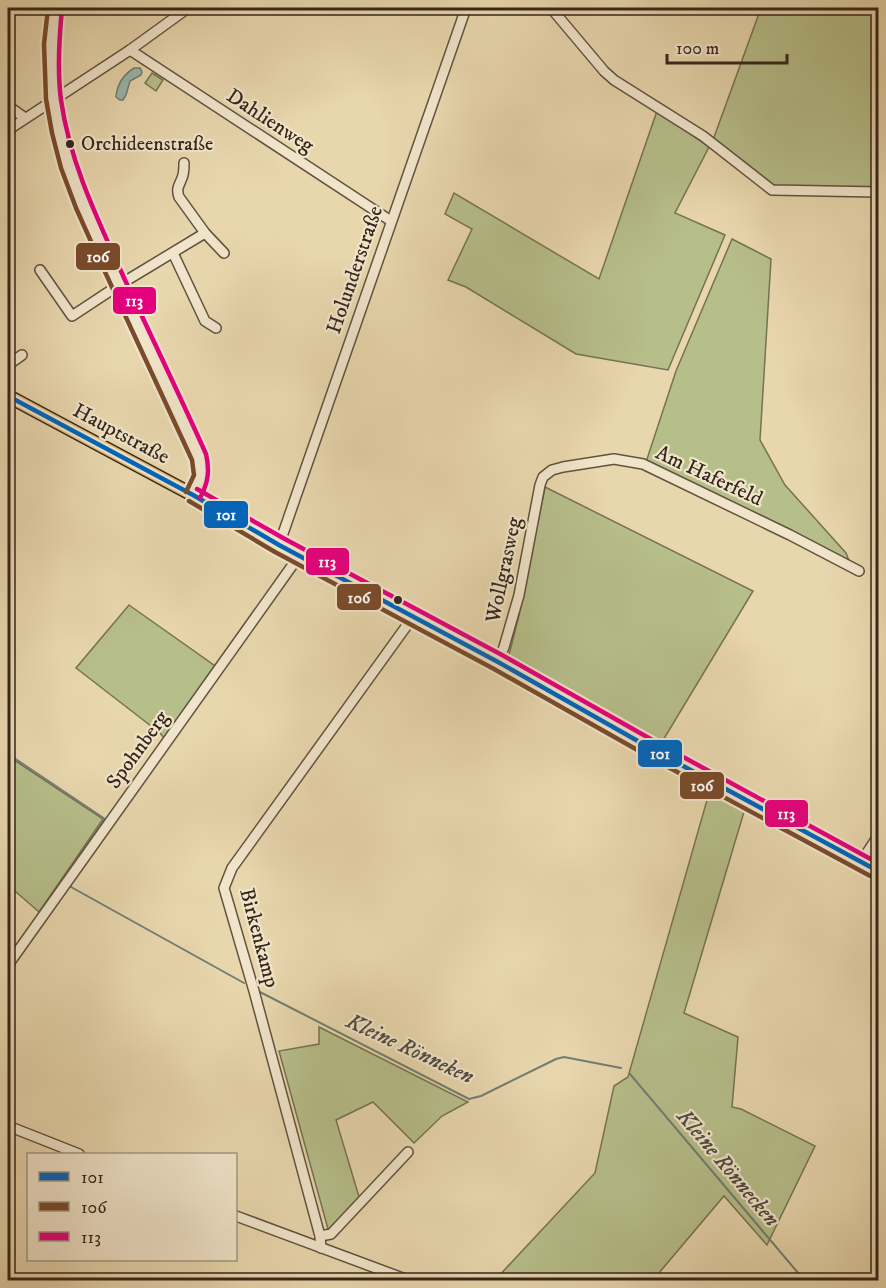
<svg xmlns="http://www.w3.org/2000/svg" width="886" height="1288" font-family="'IM FELL DW Pica',serif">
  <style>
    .green { fill: #b6be8a; stroke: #767252; stroke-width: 1.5 }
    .water { fill: #98b8af; stroke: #707e73; stroke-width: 1.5 }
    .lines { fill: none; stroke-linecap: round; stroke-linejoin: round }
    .stream { stroke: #707e73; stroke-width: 2 }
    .minor-casing { stroke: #62523f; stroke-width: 12 }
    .major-casing { stroke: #35261a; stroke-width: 15 }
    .minor { stroke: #f0e4ca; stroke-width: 9 }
    .major { stroke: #e4bb76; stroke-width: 12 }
    .bus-1-casing { stroke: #f0e4ca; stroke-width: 9 }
    .bus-2-casing { stroke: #f0e4ca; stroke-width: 9 }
    .bus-3-casing { stroke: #f0e4ca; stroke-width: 9 }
    .bus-1 { stroke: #0065bd; stroke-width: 4.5 }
    .bus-2 { stroke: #7a4b2a; stroke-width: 4.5 }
    .bus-3 { stroke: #e5007d; stroke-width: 4.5 }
    .bus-dot { fill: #35261a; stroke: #f0e4ca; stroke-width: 2 }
    .labels { text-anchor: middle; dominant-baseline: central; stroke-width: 4.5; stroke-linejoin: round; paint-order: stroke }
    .bus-label { font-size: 20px; fill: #35261a; stroke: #f0e4ca; text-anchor: start }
    .street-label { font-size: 21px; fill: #35261a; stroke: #f0e4ca }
    .water-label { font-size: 22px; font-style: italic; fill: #4e4a3f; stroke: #f0e4ca }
    .line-badge { stroke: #f0e4ca; stroke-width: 2 }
    .badge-label { font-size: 16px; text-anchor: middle; font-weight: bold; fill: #fff }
  </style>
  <rect width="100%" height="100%" fill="#e8d6ad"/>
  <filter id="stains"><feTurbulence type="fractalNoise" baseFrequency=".00333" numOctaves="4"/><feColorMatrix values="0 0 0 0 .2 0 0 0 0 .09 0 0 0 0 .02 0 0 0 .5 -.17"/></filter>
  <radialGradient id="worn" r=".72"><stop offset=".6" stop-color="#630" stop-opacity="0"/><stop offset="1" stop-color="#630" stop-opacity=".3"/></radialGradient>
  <!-- green -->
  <g class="green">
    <path d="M761,8h117v182l-105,-4 -60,-46z"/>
    <path d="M152,73l11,7 -7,11 -11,-8z"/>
    <path d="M657,111l52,36 -34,66 50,22 -57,135 -92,-16 -110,-67 -18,-7 24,-51 -27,-15 9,-21 145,86z"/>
    <path d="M732,239l39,20 -11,181 25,45 61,68 4,10 -204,-101 30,-91z"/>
    <path d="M545,487l208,104 -91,151 -154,-83 11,-44z"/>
    <path d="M129,605l89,63 -54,70 -4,-5 -84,-65z"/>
    <path d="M8,756l95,63 -64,93 -31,-27z"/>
    <path d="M711,786l35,19 -62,208 54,24 -6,70 9,2 74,37 -48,99 -43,-49 -71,84h-158l100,-107 19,-87 14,-9z"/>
    <path d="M319,1027l149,75 -26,14 -28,27 -41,-41 -37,18 24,80 -26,28 -6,1 -49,-178 40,-7z"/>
  </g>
  <!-- water -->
  <path class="water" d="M134,68h6l2,4 -1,3 -11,6 -4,14 -3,5h-3l-4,-3c1,-13 7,-22 18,-29z"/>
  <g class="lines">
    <!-- stream -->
    <g class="stream">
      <path d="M8,754l97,65 -44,63"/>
      <path d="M71,887l173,96"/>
      <path d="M258,991l211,108 12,-3 75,-37 8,-2 57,11"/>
      <path d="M630,1074l174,206"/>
    </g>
    <!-- minor casing -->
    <g class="minor-casing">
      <g id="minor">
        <path d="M55,8l-4,36 2,55 6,33 9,34 15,39 17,38 99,214c5,17 2,23 -6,38"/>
        <path d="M551,8l53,63 10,9 89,56 69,54 106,2"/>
        <path d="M130,50l261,171"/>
        <path d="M8,106l17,12"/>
        <path d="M8,130l122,-80 58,-42"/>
        <path d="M184,163c0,5 0,11 -2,15 -3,8 -6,10 -3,19l26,36 19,20"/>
        <path d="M173,253l32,68 11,7"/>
        <path d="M40,270l32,46 47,-31 86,-52"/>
        <path d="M8,365l14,-10"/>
        <path d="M279,545l187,-537"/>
        <path d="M498,662l6,-15 15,-52 21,-110 3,-8 9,-7 11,-3 51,-8 29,5 147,71 69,36"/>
        <path d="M861,862l17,-26"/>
        <path d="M8,965l291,-409"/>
        <path d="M8,1126l71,28"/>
        <path d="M236,1216l172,64"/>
        <path d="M320,1236l11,-2 77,-82"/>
        <path d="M321,1248l-1,-12 -66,-245 -30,-103 8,-20 181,-251"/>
      </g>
    </g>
    <!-- major casing -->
    <g class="major-casing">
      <path id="major" d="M8,396l185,99 86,50 219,117 161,91 219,118"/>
    </g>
    <!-- minor -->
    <use href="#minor" class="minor"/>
    <!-- major -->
    <use href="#major" class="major"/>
    <!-- bus-1 casing -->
    <g class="bus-1-casing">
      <path id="bus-1" d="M8,396l185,99 86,50 219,117 161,91 219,118"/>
    </g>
    <!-- bus-2 casing -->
    <g class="bus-2-casing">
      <g id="bus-2">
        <path d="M48,8l-4,36 2,55 6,34 9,35 15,40 17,38 99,214 2,15 -8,17"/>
        <path d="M189,501l86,51 219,117 161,91 219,118"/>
      </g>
    </g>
    <!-- bus-3 casing -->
    <g class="bus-3-casing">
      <g id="bus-3">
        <path d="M62,9c-3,30 -5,61 -1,91 9,64 38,122 64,180 27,58 55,116 81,174 4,17 2,29 -6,44"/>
        <path d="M197,489l86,49 219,117 161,91 215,117"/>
      </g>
    </g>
    <!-- bus-1 -->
    <use href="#bus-1" class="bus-1"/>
    <!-- bus-2 -->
    <use href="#bus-2" class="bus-2"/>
    <!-- bus-3 -->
    <use href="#bus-3" class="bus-3"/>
  </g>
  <!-- markers -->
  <g class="bus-dot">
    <circle cx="70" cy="144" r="5"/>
    <circle cx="398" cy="600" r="5"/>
  </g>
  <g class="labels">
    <!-- bus labels -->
    <g class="bus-label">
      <text x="81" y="144">Orchideenstraße</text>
    </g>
    <!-- street labels -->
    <g class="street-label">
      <text transform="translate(270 121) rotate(33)">Dahlienweg</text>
      <text transform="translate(355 270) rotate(-71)">Holunderstraße</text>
      <text transform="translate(121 434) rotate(28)">Hauptstraße</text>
      <text transform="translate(709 476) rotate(25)">Am Haferfeld</text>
      <text transform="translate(504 570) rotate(-78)">Wollgrasweg</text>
      <text transform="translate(138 750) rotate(-54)">Spohnberg</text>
      <text transform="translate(259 938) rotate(75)">Birkenkamp</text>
    </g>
    <!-- water labels -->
    <g class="water-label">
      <text transform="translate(410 1049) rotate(25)">Kleine Rönneken</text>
      <text transform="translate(728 1168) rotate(50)">Kleine Rönnecken</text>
    </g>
  </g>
  <g class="line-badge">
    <rect x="75" y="242" width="46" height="29" rx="6" fill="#7a4b2a"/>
    <rect x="112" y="286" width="45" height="29" rx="6" fill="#e5007d"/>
    <rect x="203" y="500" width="46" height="29" rx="6" fill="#0065bd"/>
    <rect x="305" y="547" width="45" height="29" rx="6" fill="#e5007d"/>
    <rect x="336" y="583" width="46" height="28" rx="6" fill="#7a4b2a"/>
    <rect x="637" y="739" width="46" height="29" rx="6" fill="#0065bd"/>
    <rect x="679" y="771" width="46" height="29" rx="6" fill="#7a4b2a"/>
    <rect x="764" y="799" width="45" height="29" rx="6" fill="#e5007d"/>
  </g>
  <g class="badge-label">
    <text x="98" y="262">106</text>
    <text x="134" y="306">113</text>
    <text x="226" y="520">101</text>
    <text x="327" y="567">113</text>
    <text x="359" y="603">106</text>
    <text x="660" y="759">101</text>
    <text x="702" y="791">106</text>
    <text x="786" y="819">113</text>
  </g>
  <!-- margin -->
  <rect width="886" height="1288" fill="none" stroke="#e8d6ad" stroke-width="30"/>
  <rect x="9" y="9" width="868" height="1270" fill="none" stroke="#35261a" stroke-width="3"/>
  <rect x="15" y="15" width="856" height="1258" fill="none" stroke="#35261a" stroke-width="1.5"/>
  <!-- legend -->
  <rect x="27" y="1153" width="210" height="108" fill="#f0e4ca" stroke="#a59884" stroke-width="1.5"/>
  <rect x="39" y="1172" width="30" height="9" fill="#0065bd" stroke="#a59884" stroke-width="1.5"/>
  <text x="81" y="1183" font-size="18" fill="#35261a">101</text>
  <rect x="39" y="1202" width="30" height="9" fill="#7a4b2a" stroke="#a59884" stroke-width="1.5"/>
  <text x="81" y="1213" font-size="18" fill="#35261a">106</text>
  <rect x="39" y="1232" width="30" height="9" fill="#e5007d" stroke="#a59884" stroke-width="1.5"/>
  <text x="81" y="1243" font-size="18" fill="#35261a">113</text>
  <!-- scale -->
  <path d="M667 54v9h120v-9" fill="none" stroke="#35261a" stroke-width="3"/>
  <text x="676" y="54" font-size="18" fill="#35261a" stroke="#f0e4ca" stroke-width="4.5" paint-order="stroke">100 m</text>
  <rect width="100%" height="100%" filter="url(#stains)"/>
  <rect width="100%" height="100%" fill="url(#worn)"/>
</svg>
